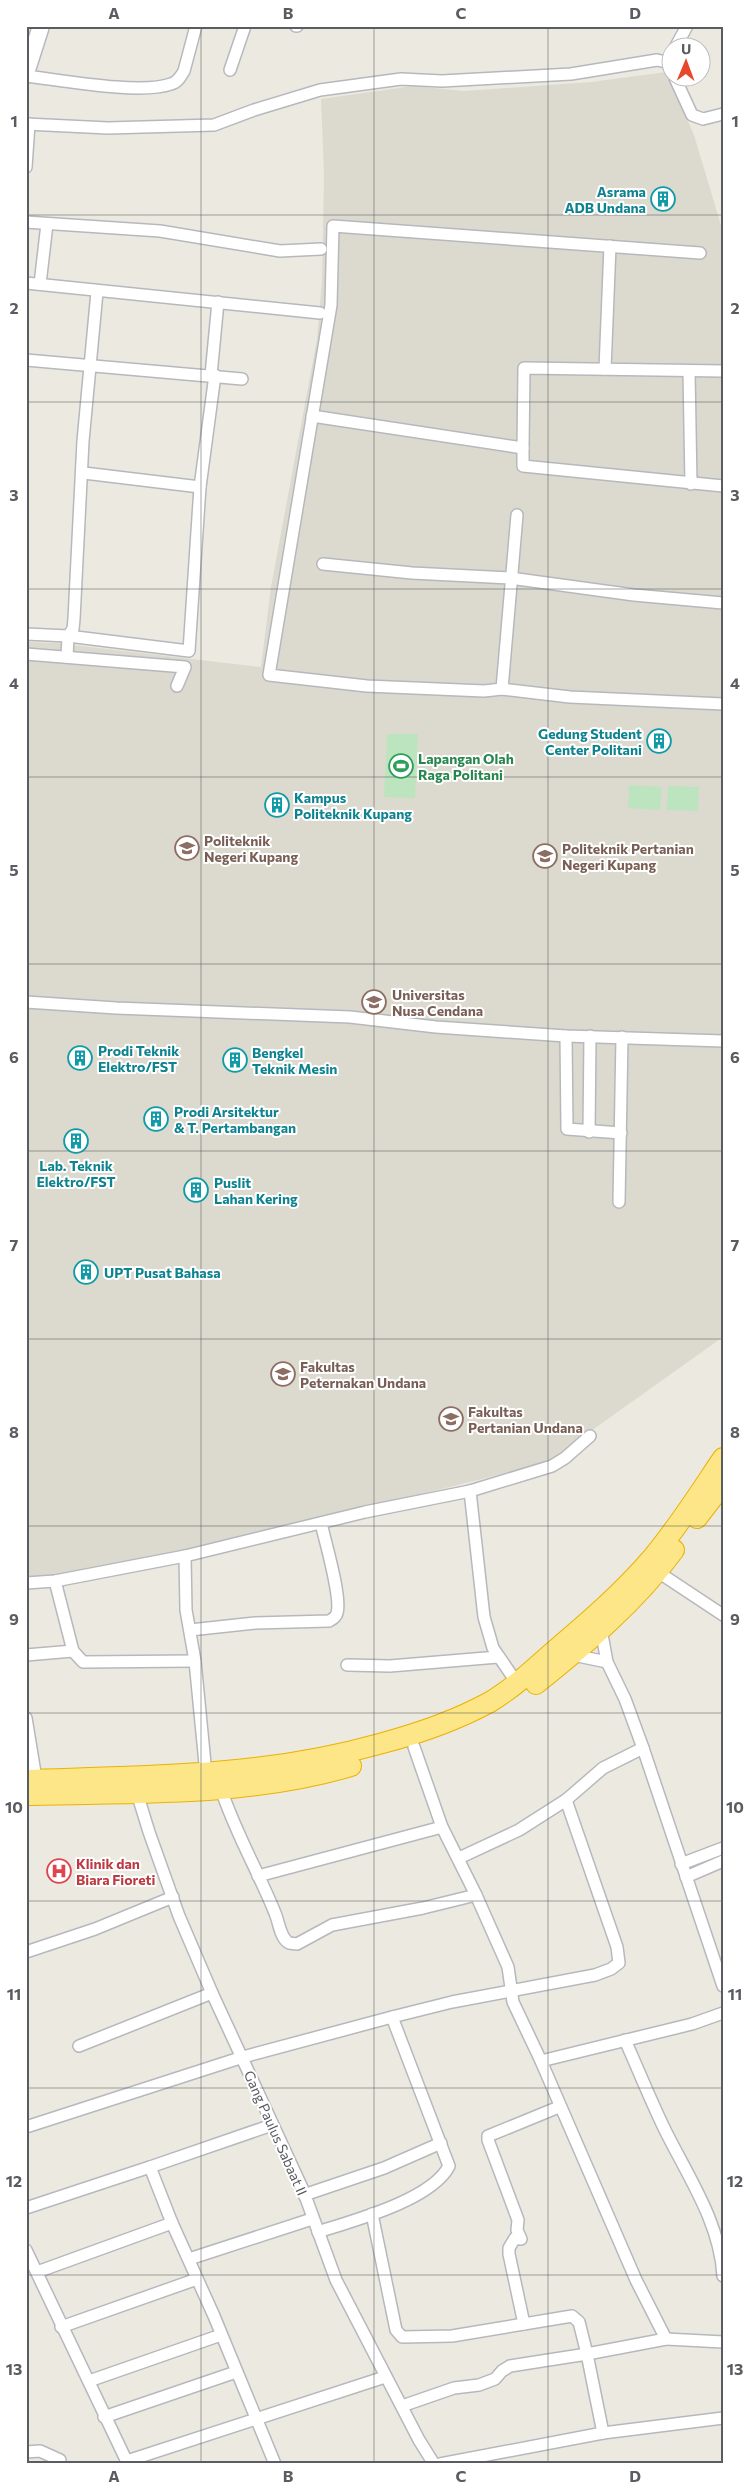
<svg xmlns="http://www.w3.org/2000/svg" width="749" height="2490" font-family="Commissioner,sans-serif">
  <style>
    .education { fill: #dcdace }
    .green { fill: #bce4bf }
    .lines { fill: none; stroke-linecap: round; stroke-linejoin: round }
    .street-casing { stroke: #b6b8bd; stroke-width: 14 }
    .secondary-casing { stroke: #b6b9bf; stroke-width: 19 }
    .highway-casing { stroke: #ebb202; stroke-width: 22 }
    .street { stroke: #fff; stroke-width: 11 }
    .secondary { stroke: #fff; stroke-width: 16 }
    .highway { stroke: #fce688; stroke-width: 20 }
    .grid { fill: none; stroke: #595c61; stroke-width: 1; stroke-opacity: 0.55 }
    .labels { text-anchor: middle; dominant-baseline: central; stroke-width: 4; stroke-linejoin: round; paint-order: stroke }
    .culture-label { font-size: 14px; font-weight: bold; fill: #0d838f; stroke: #fff; text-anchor: start }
    .leisure-label { font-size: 14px; font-weight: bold; fill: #27864d; stroke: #fff; text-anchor: start }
    .education-label { font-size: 14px; font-weight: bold; fill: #785e54; stroke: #fff; text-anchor: start }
    .health-label { font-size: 14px; font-weight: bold; fill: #be3a42; stroke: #fff; text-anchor: start }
    .street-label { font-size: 14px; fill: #595c61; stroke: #fff }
    .neatline { fill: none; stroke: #595c61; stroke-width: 2 }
    .grid-label { font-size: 16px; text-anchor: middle; font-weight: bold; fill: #595c61 }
  </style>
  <rect width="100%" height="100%" fill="#eceae0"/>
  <!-- education -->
  <path class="education" d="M666,72l28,63 29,97v1105l-177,126 -323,80 -128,26 -69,10v-937l30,1 205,24 10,-80 46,-248 5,-58 2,-107 -3,-75 92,-13 51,5 127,-9z"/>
  <!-- green -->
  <g class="green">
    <path d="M387,734h31l-3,64 -31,-1z"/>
    <path d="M629,785l33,2 -2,23 -32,-2z"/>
    <path d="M668,786l31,1 -1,24 -32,-1z"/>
  </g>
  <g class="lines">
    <!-- street casing -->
    <g class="street-casing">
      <g id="street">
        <path d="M296,26h1"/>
        <path d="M675,48l12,-22"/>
        <path d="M230,70l15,-44"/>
        <path d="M26,76c35,4 114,19 145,8 7,-2 10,-8 13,-13l12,-45"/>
        <path d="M675,78l17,37 11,4 20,-5"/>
        <path d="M26,124l82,4 106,-3 40,-15 66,-20 81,-11 41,2 129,-7 86,-14 9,2 6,8"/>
        <path d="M26,167l3,-43"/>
        <path d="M26,222l134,9 120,20 41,-2"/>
        <path d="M700,253l-367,-27 -2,79 -62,370 98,11 117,5 18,-2 68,8 153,7"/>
        <path d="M26,283l294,30"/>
        <path d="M40,284l7,-60"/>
        <path d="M26,360l216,19"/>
        <path d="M605,369l5,-123"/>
        <path d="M689,371l2,113"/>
        <path d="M211,375l7,-73"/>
        <path d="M312,416l211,32 1,-80 199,3"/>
        <path d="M523,448v18l200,20"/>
        <path d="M84,473l116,14"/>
        <path d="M323,564l89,9 98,5 124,17 89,8"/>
        <path d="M26,634l42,2 121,15 11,-164 15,-112"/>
        <path d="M26,654l159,13 -8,19"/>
        <path d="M67,657l1,-21 5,-7 1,-10 9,-178 14,-149"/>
        <path d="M502,689l15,-174"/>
        <path d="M26,1002l90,6 234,9 86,10 130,9 157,5"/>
        <path d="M566,1036l1,93 54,4"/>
        <path d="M589,1132l1,-96"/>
        <path d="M619,1202l3,-165"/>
        <path d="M470,1491l14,126 9,31 24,35"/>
        <path d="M185,1556l1,54 9,51 11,113"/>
        <path d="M658,1572l65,43"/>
        <path d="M55,1581l18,70 10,11 112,-1"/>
        <path d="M26,1583l29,-2 130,-25 180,-44 105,-21 82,-25 13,-8 25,-22"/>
        <path d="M601,1629l6,33 18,37 18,49 80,238"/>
        <path d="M190,1630l65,-7 74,-2c4,-2 7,-4 8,-8 5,-15 -12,-72 -16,-90"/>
        <path d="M26,1655l47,-4"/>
        <path d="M573,1655l34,7"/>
        <path d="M347,1665l43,1 108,-9"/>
        <path d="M26,1718l10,61"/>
        <path d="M221,1789c14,43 37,82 54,124 4,9 5,25 14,30l8,1 35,-19 91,-17 53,-13 -34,-68 -28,-80"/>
        <path d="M137,1793l12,39 30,84 33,77 91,197 33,90 83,160 15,24"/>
        <path d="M459,1858l60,-28 47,-30 37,-32 40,-20"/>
        <path d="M681,1864l42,-16"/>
        <path d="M258,1876l184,-49"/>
        <path d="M686,1877l37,-16"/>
        <path d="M476,1895l32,72 5,35 28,59"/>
        <path d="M26,1952l69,-23 78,-32"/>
        <path d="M392,2017l60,-15 143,-27 16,-6 8,-6 -2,-16 -51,-147"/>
        <path d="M625,2040c13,29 25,59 39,88 23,47 56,94 59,148"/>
        <path d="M79,2046l133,-53"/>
        <path d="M272,2125l-122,42 22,56 42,93 61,148"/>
        <path d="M26,2127l217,-70 149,-40 57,149c-17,34 -97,55 -131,66"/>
        <path d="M304,2195l80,-27 57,-25"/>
        <path d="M26,2208l124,-41"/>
        <path d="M372,2214l24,116 6,7 50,-1 120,-20 7,6 8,32 79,-15 -30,-59 -95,-219 151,-37 31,-11"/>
        <path d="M26,2250l102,214"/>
        <path d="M189,2259l123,-40"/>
        <path d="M37,2272l135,-49"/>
        <path d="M524,2324l-15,-70v-6l6,-10 6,1 -4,-9 1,-10 -30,-80v-4l71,-29"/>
        <path d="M61,2327l136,-48"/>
        <path d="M666,2339l57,3"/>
        <path d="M89,2381l132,-46"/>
        <path d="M402,2406l52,-18 25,-3 16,-6 7,-8 8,-5 77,-12 16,79"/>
        <path d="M104,2417l132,-45"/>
        <path d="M26,2452l14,-1 20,9"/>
        <path d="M127,2461l258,-84"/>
        <path d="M440,2464l163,-31 120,-15"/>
      </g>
    </g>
    <!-- secondary casing -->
    <g class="secondary-casing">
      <path id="secondary" d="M26,73l15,-47"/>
    </g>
    <!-- highway casing -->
    <g class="highway-casing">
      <g id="highway">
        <path d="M697,1518l26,-34"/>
        <path d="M536,1684c50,-40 100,-82 138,-134"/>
        <path d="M26,1780c121,-4 236,-3 353,-36 38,-10 76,-23 111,-42 23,-14 44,-33 64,-51 34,-29 69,-59 98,-93 26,-31 48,-66 71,-100"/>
        <path d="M26,1795c108,-3 221,2 325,-29"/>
      </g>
    </g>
    <!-- street -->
    <use href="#street" class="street"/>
    <!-- secondary -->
    <use href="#secondary" class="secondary"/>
    <!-- highway -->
    <use href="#highway" class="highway"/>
  </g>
  <!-- grid -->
  <path class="grid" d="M201,26v2438M374,26v2438M548,26v2438M26,215h697M26,402h697M26,589h697M26,777h697M26,964h697M26,1151h697M26,1339h697M26,1526h697M26,1713h697M26,1901h697M26,2088h697M26,2275h697"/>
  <!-- icons -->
  <defs>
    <g id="building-ring" transform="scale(1.25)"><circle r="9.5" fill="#fff" stroke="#0f9aa8" stroke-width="1.5"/><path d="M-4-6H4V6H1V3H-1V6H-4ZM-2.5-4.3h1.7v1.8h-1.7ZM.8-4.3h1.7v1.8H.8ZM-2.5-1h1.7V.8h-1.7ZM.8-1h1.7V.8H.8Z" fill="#0f9aa8"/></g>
    <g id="stadium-ring" transform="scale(1.25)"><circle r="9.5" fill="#fff" stroke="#2e9e5b" stroke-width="1.5"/><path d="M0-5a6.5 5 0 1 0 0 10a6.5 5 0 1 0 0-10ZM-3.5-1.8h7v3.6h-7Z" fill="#2e9e5b"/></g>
    <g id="university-ring" transform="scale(1.25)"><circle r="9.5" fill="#fff" stroke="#8d6e63" stroke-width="1.5"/><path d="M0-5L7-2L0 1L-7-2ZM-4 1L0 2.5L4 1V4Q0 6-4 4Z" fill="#8d6e63"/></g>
    <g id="hospital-ring" transform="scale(1.25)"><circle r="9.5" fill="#fff" stroke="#e0444e" stroke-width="1.5"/><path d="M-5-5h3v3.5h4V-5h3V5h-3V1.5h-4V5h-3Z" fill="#e0444e"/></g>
  </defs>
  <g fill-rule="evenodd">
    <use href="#building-ring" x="663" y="199"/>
    <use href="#building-ring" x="659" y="741"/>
    <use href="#stadium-ring" x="401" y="766"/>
    <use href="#building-ring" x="277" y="805"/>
    <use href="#university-ring" x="187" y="848"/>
    <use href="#university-ring" x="545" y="856"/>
    <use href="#university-ring" x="374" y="1002"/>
    <use href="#building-ring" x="80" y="1058"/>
    <use href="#building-ring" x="235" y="1060"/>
    <use href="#building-ring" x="156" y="1119"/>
    <use href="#building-ring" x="76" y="1141"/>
    <use href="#building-ring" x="196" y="1190"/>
    <use href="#building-ring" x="86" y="1272"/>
    <use href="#university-ring" x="283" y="1374"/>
    <use href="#university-ring" x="451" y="1419"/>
    <use href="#hospital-ring" x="59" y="1871"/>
  </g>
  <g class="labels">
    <!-- culture labels -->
    <g class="culture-label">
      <text x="646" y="191" text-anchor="end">Asrama<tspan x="646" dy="16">ADB Undana</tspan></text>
      <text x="642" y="733" text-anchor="end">Gedung Student<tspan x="642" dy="16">Center Politani</tspan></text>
      <text x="294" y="797">Kampus<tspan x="294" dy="16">Politeknik Kupang</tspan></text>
      <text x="98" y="1050">Prodi Teknik<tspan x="98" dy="16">Elektro/FST</tspan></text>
      <text x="252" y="1052">Bengkel<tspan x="252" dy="16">Teknik Mesin</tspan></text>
      <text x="174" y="1111">Prodi Arsitektur<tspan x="174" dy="16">&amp; T. Pertambangan</tspan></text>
      <text x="76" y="1165" text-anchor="middle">Lab. Teknik<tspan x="76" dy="16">Elektro/FST</tspan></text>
      <text x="214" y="1182">Puslit<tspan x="214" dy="16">Lahan Kering</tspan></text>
      <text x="104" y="1272">UPT Pusat Bahasa</text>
    </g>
    <!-- leisure labels -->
    <g class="leisure-label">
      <text x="418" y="758">Lapangan Olah<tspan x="418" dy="16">Raga Politani</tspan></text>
    </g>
    <!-- education labels -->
    <g class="education-label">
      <text x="204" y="840">Politeknik<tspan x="204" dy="16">Negeri Kupang</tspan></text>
      <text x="562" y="848">Politeknik Pertanian<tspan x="562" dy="16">Negeri Kupang</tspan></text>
      <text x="392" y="994">Universitas<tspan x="392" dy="16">Nusa Cendana</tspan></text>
      <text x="300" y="1366">Fakultas<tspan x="300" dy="16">Peternakan Undana</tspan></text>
      <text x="468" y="1411">Fakultas<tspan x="468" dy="16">Pertanian Undana</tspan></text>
    </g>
    <!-- health labels -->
    <g class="health-label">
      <text x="76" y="1863">Klinik dan<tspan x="76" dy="16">Biara Fioreti</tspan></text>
    </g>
    <!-- street labels -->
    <g class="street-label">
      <text transform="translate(276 2133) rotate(66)">Gang Paulus Sabaat II</text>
    </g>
  </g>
  <!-- border -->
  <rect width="749" height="2490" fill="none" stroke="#ffffff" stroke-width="55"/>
  <!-- north arrow -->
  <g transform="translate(686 62) rotate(1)"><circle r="24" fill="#ffffff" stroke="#bdbec0"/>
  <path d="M0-4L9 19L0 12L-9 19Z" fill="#e7472b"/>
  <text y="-8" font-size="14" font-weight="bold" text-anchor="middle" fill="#595c61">U</text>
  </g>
  <rect x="28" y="28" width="694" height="2434" class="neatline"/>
  <g class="grid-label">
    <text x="114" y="19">A</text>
    <text x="288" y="19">B</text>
    <text x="461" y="19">C</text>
    <text x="635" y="19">D</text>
    <text x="14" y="127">1</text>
    <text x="735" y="127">1</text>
    <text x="14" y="314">2</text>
    <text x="735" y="314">2</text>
    <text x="14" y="501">3</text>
    <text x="735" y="501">3</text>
    <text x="14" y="689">4</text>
    <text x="735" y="689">4</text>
    <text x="14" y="876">5</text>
    <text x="735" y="876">5</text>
    <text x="14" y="1063">6</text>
    <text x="735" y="1063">6</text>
    <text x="14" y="1251">7</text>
    <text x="735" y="1251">7</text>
    <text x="14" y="1438">8</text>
    <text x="735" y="1438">8</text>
    <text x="14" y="1625">9</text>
    <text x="735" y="1625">9</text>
    <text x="14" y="1813">10</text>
    <text x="735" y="1813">10</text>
    <text x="14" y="2000">11</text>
    <text x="735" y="2000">11</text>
    <text x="14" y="2187">12</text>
    <text x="735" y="2187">12</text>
    <text x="14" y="2375">13</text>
    <text x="735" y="2375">13</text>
    <text x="114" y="2482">A</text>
    <text x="288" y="2482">B</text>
    <text x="461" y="2482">C</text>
    <text x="635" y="2482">D</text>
  </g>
</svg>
